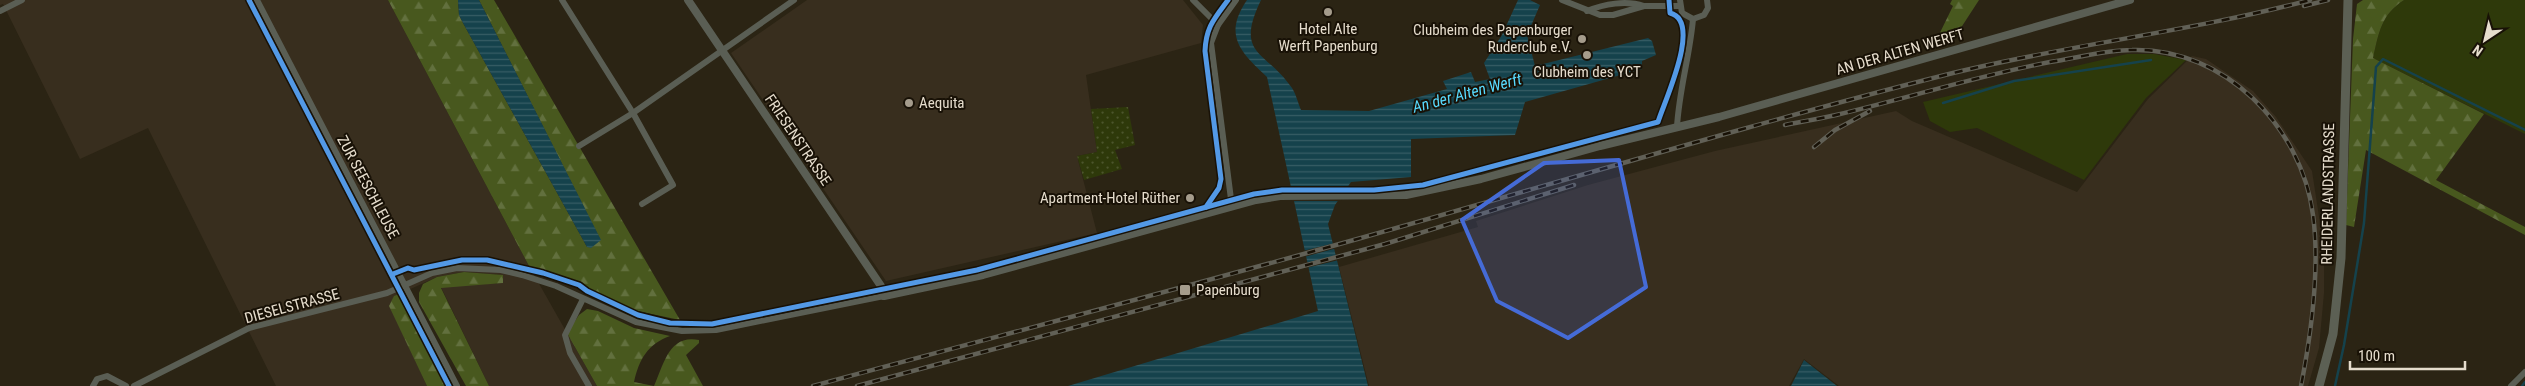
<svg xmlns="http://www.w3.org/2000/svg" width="2525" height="386" font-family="'Roboto Condensed',sans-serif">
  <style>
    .industrial { fill: #382e1e }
    .grass { fill: #2e390a }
    .forest { fill: url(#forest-firs) }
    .garden { fill: url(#garden-dots) }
    .water { fill: url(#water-rules) }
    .pier { fill: #2b2414 }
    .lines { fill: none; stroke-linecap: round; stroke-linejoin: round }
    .stream { stroke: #15424c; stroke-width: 2.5 }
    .minor { stroke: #5a5e54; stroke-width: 6 }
    .tertiary { stroke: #5a5e54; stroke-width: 8 }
    .secondary { stroke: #5c6054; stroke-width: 9 }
    .rail-casing { stroke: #616056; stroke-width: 4.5 }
    .rail { stroke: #181106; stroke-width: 2.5; stroke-dasharray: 8; stroke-linecap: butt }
    .cycleway-casing { stroke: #181106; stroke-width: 8 }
    .cycleway { stroke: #5399e6; stroke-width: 5 }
    .marked { fill: #456bd6; fill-opacity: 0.2; stroke: #456bd6; stroke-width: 4; stroke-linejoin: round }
    .poi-dot { fill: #a59c8c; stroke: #181106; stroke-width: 2 }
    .labels { text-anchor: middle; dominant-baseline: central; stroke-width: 4; stroke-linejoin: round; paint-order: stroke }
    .poi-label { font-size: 15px; fill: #e6ddcd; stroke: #181106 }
    .street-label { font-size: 15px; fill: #e6ddcd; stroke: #181106 }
    .water-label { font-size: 16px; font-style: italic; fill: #58dbff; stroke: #181106 }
  </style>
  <defs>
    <pattern id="forest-firs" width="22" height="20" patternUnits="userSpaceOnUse" patternTransform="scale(1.25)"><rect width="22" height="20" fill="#48581e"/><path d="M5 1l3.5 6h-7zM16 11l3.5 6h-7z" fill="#62703e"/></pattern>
    <pattern id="garden-dots" width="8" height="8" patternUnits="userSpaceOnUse" patternTransform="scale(1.25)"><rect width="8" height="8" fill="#2e390a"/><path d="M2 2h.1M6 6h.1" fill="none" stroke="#4c552c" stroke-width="1.8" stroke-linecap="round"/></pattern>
    <pattern id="water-rules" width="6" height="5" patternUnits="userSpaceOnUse" patternTransform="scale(1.25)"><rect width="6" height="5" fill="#15424c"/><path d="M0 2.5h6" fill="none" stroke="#375d65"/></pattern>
  </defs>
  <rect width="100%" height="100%" fill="#2b2414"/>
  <!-- industrial -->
  <g class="industrial">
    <path d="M0,0h388l141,266 68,120h-108l-48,-99 61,-4 1,-8 -39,-3 -27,5 -42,19 -5,10 37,80h-151l-128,-258 -68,31 -77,-155 -3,1z"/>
    <path d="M807,0h376l20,25 -2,18 -115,32 11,77 -20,4 20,77 -211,48 -155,-228z"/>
    <path d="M2192,56l14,3 47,32 23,26 36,54 12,78v44l-5,55 -11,38h-469l-35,-27 -15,27h-420l-30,-119 139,-40 -2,-6 112,-36 127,-34 181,-40 16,10 165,71 71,-93z"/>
  </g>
  <!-- grass -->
  <g class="grass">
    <path d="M2404,0h121v134l-152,-76c6,-26 8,-43 31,-58z"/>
    <path d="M2127,54h27l32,6 -40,38 -62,82 -107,-52 -27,4 -20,-11 -7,-19z"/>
  </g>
  <!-- forest -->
  <g class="forest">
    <path d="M388,0h70l1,15 4,8 124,224 13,-8 -121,-239h15l186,320 -57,-12 -34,-18 -7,-8 -29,-7 -24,-9z"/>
    <path d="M1952,0h27l-26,40 -20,7 20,-41 -3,-2z"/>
    <path d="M2363,0h41c-23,15 -25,32 -31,58l111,56 -48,66 89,47v8l-159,-85 -12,77 -8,-2 7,-186 4,-35z"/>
    <path d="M464,272l39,3v8l-62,5 48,98h-23l-47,-84v-9l4,-9 14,-7z"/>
    <path d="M399,294l48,92h-20l-38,-80 5,-10z"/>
    <path d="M587,309l11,2 36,17 36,8c-22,8 -31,23 -36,46l20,4c10,-22 15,-52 45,-46v3l-13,12 17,31h-106l-30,-53 12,-18z"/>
  </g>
  <!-- garden -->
  <path class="garden" d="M1128,107l7,38 -20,5 7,19 -38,11 -7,-24 20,-4 -6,-43z"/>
  <!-- water -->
  <g class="water">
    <path d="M458,0h21l122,240 -10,8 -4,-1 -124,-224 -4,-8z"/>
    <path d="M1247,0h14c-27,56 5,50 31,88 4,6 6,15 9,22l68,1 78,-22 -4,-8 28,-9 4,10 15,-3 -6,-16 18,-28 16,-35h12l10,5 -13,30 8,31 113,-28 4,3 4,14 -14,6v8l-117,33 -10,33 -104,4v38l-60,5 -16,23 -7,19 40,162h-300l250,-75 -51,-234c-27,-25 -44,-42 -20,-77z"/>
    <path d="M1804,360l33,26h-46z"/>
  </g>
  <!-- pier -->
  <g class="pier">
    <path d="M1289,188h61l-9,13h-49z"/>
    <path d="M1335,243l2,5 -33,9 -1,-6z"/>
    <path d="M1338,255l1,5 -33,8 -1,-5z"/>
  </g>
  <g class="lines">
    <!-- stream -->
    <g class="stream">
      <path d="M1943,103l71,-22 137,-21"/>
      <path d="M2335,386l9,-41 20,-122 12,-156 7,-8 142,71"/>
      <path d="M2522,386l3,-4"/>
    </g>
    <!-- minor -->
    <g class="minor">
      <path d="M257,0l200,386"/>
      <path d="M562,0l71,113 40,72 -31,19"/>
      <path d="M1193,0l25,25"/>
      <path d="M1562,0l38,15h13l31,-9h35"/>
      <path d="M1680,0l2,13 11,6 11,-4 4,-7 -1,-8"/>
      <path d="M0,11l22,-11"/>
      <path d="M1587,11c17,-7 39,-11 57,-5"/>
      <path d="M1677,127c2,-37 13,-72 16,-108"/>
      <path d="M579,146l54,-33 161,-113"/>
      <path d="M1232,207l-21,-164 7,-18 18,-25"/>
      <path d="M583,299l-18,36 5,18 19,33"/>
      <path d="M93,386l4,-7 10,-3 19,10"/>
      <path d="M134,386l115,-58 138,-35 45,-20 25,-5 44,2 21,5 34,11 80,36 46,9 34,-1 168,-34"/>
      <path d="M2511,386l14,-14"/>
    </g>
    <!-- tertiary -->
    <path class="tertiary" d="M688,0l193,286 3,10 99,-21 273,-75 24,-4 126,-1 75,-16 119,-33 119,-29 411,-117"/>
    <!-- secondary -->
    <path class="secondary" d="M2319,386l14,-52 8,-76 7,-258"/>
    <!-- rail casing -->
    <g class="rail-casing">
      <g id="rail">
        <path d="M2304,6l24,-6"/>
        <path d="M1785,125c17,-4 35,-6 51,-10 72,-17 141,-39 214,-53 27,-4 55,-12 82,-12 92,-3 170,77 181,165 7,52 -2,120 -12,171"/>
        <path d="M1814,147l21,-17 35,-19"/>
        <path d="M813,386c185,-50 371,-98 555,-150 192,-54 383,-112 577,-161 120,-30 244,-43 365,-75"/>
        <path d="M857,386l528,-142 189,-59"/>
      </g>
    </g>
    <!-- rail -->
    <use href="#rail" class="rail"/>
    <!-- cycleway casing -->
    <g class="cycleway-casing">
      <g id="cycleway">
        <path d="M249,0l200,386"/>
        <path d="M1206,207l13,-19 2,-9 -16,-128c1,-24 9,-32 23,-51"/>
        <path d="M393,274l15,-6 6,2 48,-10h25l56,13 36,12 8,6 51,24 32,8 42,1 265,-54 277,-76 28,-4h92l49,-5 235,-63c6,-20 45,-101 12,-109l-1,-13"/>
      </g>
    </g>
    <!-- cycleway -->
    <use href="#cycleway" class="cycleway"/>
  </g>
  <!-- marked area -->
  <path class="marked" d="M1619,160l27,127 -78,51 -71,-37 -35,-81 82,-57z"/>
  <!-- markers -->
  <g class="poi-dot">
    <circle cx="1328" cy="12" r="5"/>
    <circle cx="1582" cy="39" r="5"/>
    <circle cx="1587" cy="55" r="5"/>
    <circle cx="909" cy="103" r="5"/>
    <circle cx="1190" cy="198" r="5"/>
    <rect x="1179" y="284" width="12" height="12" rx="2.5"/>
  </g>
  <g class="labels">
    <!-- poi labels -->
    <g class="poi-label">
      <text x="1328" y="29">Hotel Alte<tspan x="1328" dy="17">Werft Papenburg</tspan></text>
      <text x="1572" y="30" text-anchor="end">Clubheim des Papenburger<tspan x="1572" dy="17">Ruderclub e.V.</tspan></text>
      <text x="1587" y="72">Clubheim des YCT</text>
      <text x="919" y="103" text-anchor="start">Aequita</text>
      <text x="1180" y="198" text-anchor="end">Apartment-Hotel Rüther</text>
      <text x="1196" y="290" text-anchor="start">Papenburg</text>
    </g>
    <!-- street labels -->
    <g class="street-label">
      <text transform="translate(1900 52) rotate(-16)">AN DER ALTEN WERFT</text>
      <text transform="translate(798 140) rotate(56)">FRIESENSTRASSE</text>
      <text transform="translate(368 187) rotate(62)">ZUR SEESCHLEUSE</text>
      <text transform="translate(2328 194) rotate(-89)">RHEIDERLANDSTRASSE</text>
      <text transform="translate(292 306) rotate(-15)">DIESELSTRASSE</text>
    </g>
    <!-- water labels -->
    <g class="water-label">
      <text transform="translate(1467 93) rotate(-15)">An der Alten Werft</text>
    </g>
  </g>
  <!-- north arrow -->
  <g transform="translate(2485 40) rotate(215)" stroke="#181106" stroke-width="4" paint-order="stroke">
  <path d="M0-4L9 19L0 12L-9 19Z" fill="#e6ddcd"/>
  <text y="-8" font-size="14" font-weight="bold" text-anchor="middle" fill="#e6ddcd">N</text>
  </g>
  <!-- scale -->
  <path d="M2350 361v8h115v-8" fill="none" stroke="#e6ddcd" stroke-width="2.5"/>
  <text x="2358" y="361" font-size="15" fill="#e6ddcd" stroke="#181106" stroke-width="4" paint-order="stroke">100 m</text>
</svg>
